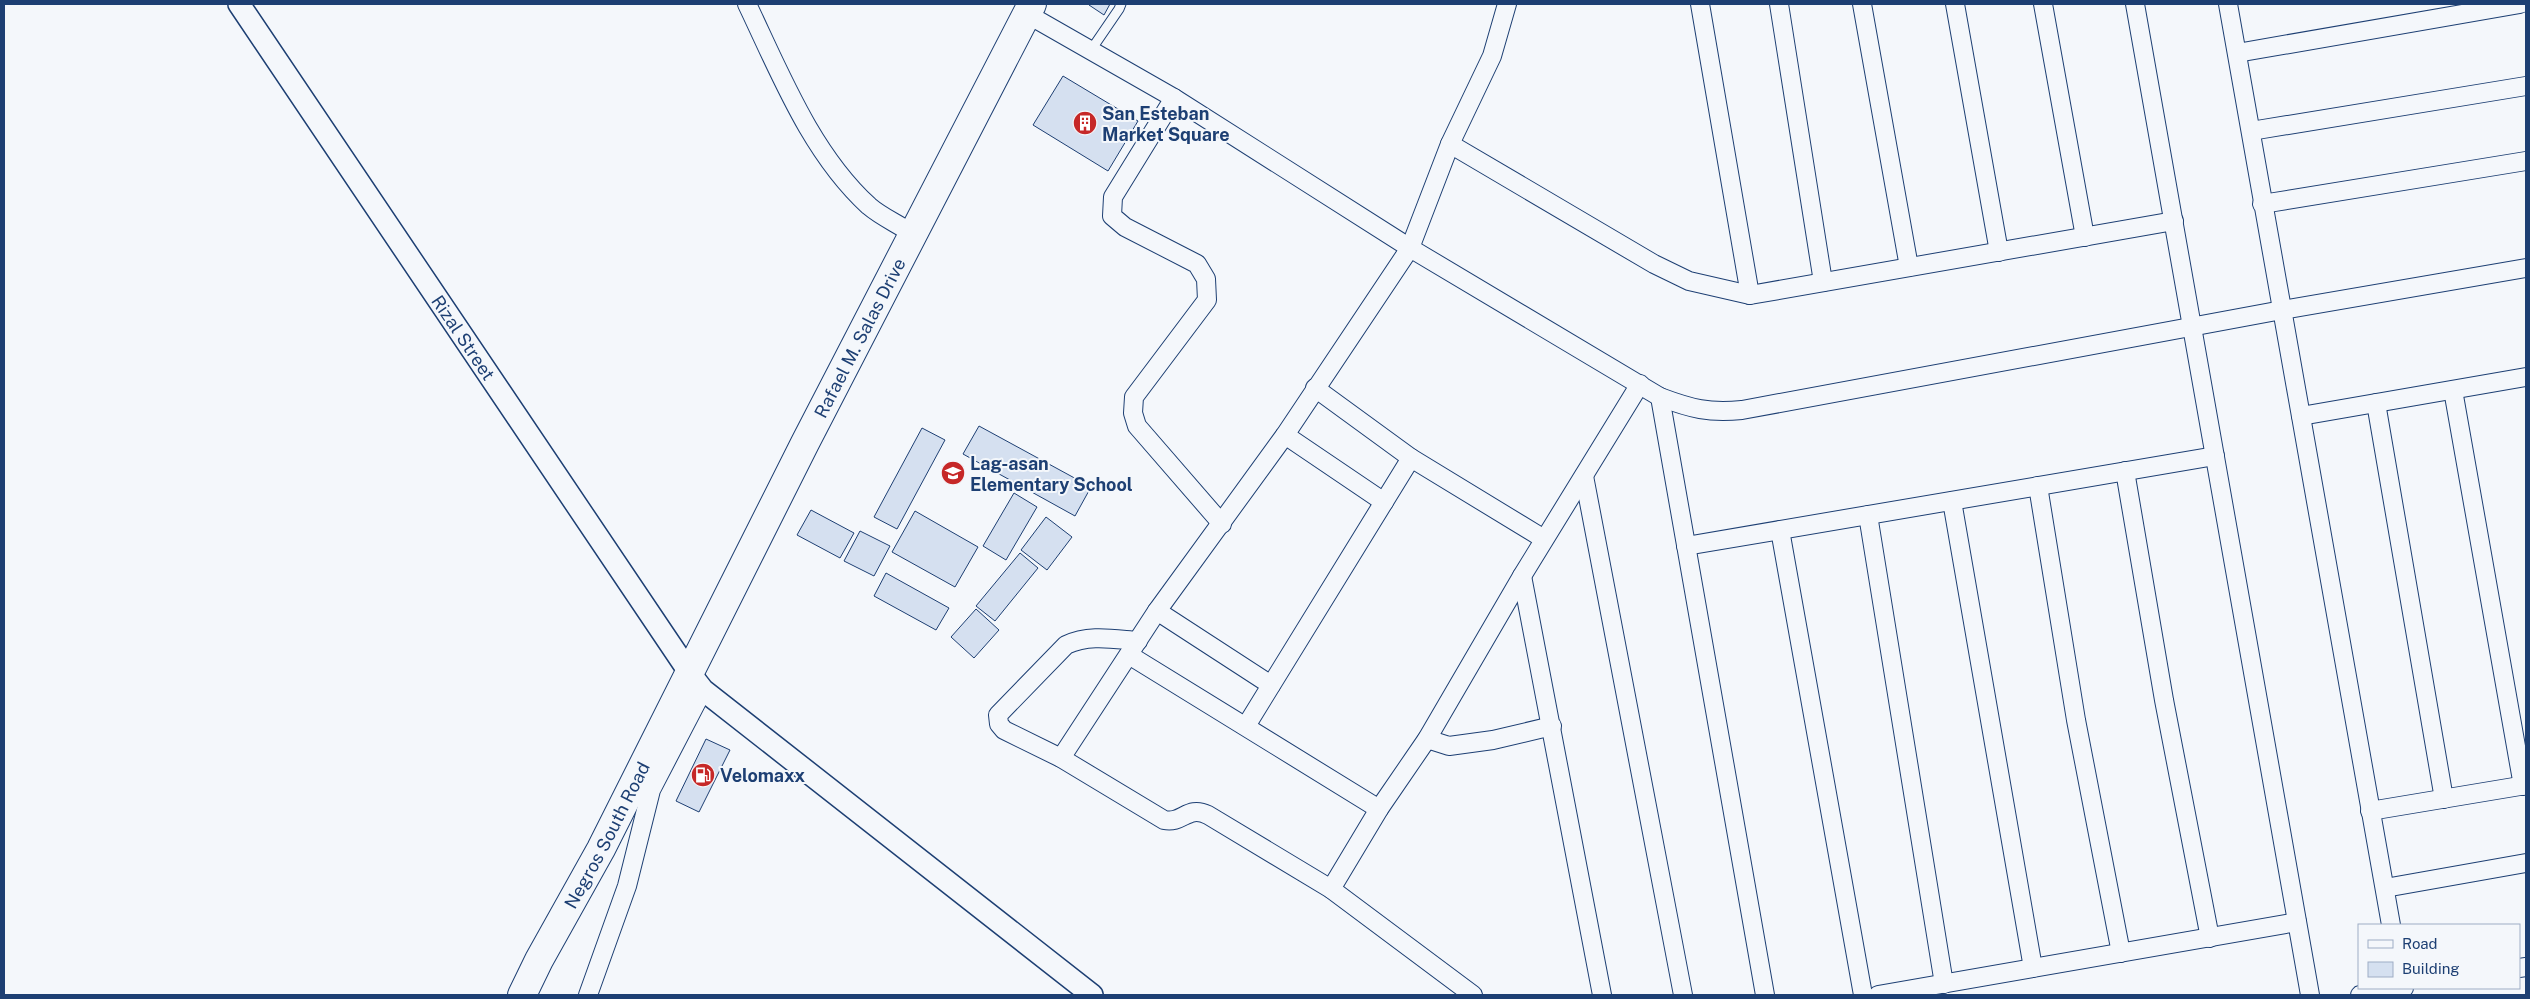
<svg xmlns="http://www.w3.org/2000/svg" width="2530" height="999" font-family="'Public Sans',sans-serif">
  <style>
    .building { fill: #d5e0f0; stroke: #1d3f73 }
    .lines { fill: none; stroke-linecap: round; stroke-linejoin: round }
    .service-casing { stroke: #1d3f73; stroke-width: 11 }
    .minor-casing { stroke: #1d3f73; stroke-width: 20 }
    .tertiary-casing { stroke: #1d3f73; stroke-width: 24 }
    .trunk-casing { stroke: #1d3f73; stroke-width: 30 }
    .service { stroke: #f4f7fb; stroke-width: 9 }
    .minor { stroke: #f4f7fb; stroke-width: 18 }
    .tertiary { stroke: #f4f7fb; stroke-width: 21 }
    .trunk { stroke: #f4f7fb; stroke-width: 28 }
    .labels { text-anchor: middle; dominant-baseline: central; stroke-width: 4; stroke-linejoin: round; paint-order: stroke }
    .poi-label { font-size: 18px; font-weight: bold; fill: #1d3f73; stroke: #f4f7fb; text-anchor: start }
    .street-label { font-size: 18px; fill: #1d3f73; stroke: #f4f7fb }
  </style>
  <rect width="100%" height="100%" fill="#f4f7fb"/>
  <!-- building -->
  <g class="building">
    <path d="M1090,4h20l-6,11 -15,-10z"/>
    <path d="M1063,76l75,45 -30,50 -75,-46z"/>
    <path d="M979,426l112,61 -16,29 -112,-62z"/>
    <path d="M922,428l23,12 -48,89 -23,-12z"/>
    <path d="M1014,493l23,14 -31,53 -23,-14z"/>
    <path d="M811,510l43,23 -14,25 -43,-23z"/>
    <path d="M915,511l63,36 -23,40 -63,-35z"/>
    <path d="M1046,517l26,20 -25,33 -26,-20z"/>
    <path d="M860,531l30,15 -16,30 -30,-15z"/>
    <path d="M1020,553l18,15 -43,53 -19,-15z"/>
    <path d="M886,573l63,35 -13,22 -62,-34z"/>
    <path d="M976,609l23,21 -25,28 -23,-21z"/>
    <path d="M706,739l24,11 -31,62 -23,-11z"/>
  </g>
  <g class="lines">
    <!-- service casing -->
    <g class="service-casing">
      <path id="service" d="M1091,50l28,-41 2,-5"/>
    </g>
    <!-- minor casing -->
    <g class="minor-casing">
      <g id="minor">
        <path d="M747,4c33,69 64,149 122,202 14,12 30,18 45,29"/>
        <path d="M1700,4l50,291"/>
        <path d="M1779,4l44,278"/>
        <path d="M1862,4l47,263"/>
        <path d="M1955,4l44,248"/>
        <path d="M2043,4l42,233"/>
        <path d="M2135,4l175,991"/>
        <path d="M2228,4l163,921"/>
        <path d="M1027,14l147,84 236,150 250,149c32,12 48,16 82,13l540,-100 244,-42"/>
        <path d="M2237,53l283,-49"/>
        <path d="M1174,98l-61,99 -1,19 13,11 72,37 9,15 1,21 -73,97 -1,16 4,13 85,98"/>
        <path d="M2251,131l275,-45"/>
        <path d="M1450,144l204,120 35,17 61,14 424,-74"/>
        <path d="M2262,204l264,-43"/>
        <path d="M1315,388l96,70 133,81"/>
        <path d="M2453,390l70,396"/>
        <path d="M1660,397l105,598"/>
        <path d="M2376,403l68,396"/>
        <path d="M2301,416l225,-39"/>
        <path d="M1285,435l99,67"/>
        <path d="M2125,471l39,229 46,238"/>
        <path d="M1584,476l99,519"/>
        <path d="M2038,486l38,234 45,233"/>
        <path d="M1952,501l81,467"/>
        <path d="M1868,515l76,469"/>
        <path d="M1780,530l83,465"/>
        <path d="M1686,546l529,-90"/>
        <path d="M1522,576l80,419"/>
        <path d="M1157,611l114,74"/>
        <path d="M1138,641c-25,-2 -49,-7 -72,4l-68,70 1,9 5,6 57,28 103,62c19,4 23,-15 44,-5l123,74 142,106"/>
        <path d="M1129,655l250,154"/>
        <path d="M1246,726l165,-268"/>
        <path d="M1427,739l22,7 44,-6 59,-14"/>
        <path d="M1061,758l96,-147 128,-176 125,-187 40,-104 42,-88 15,-52"/>
        <path d="M2370,811l156,-26"/>
        <path d="M2385,888l141,-25"/>
        <path d="M1331,889l48,-80 48,-70 95,-163 118,-192"/>
        <path d="M2519,968l7,-1"/>
        <path d="M588,995l39,-109 24,-96 52,-100"/>
        <path d="M1878,995l419,-73"/>
        <path d="M2360,995l44,-7"/>
      </g>
    </g>
    <!-- tertiary casing -->
    <g class="tertiary-casing">
      <g id="tertiary">
        <path id="s1" d="M239,4l450,668 14,18 389,305"/>
      </g>
    </g>
    <!-- trunk casing -->
    <g class="trunk-casing">
      <g id="trunk">
        <path id="s2" d="M522,995l17,-35 62,-111 204,-406 227,-439"/>
      </g>
    </g>
    <!-- service -->
    <use href="#service" class="service"/>
    <!-- minor -->
    <use href="#minor" class="minor"/>
    <!-- tertiary -->
    <use href="#tertiary" class="tertiary"/>
    <!-- trunk -->
    <use href="#trunk" class="trunk"/>
  </g>
  <!-- icons -->
  <defs>
    <g id="building-disc" transform="scale(1.25)"><circle r="9.5" fill="#c62828" stroke="#f4f7fb"/><path d="M-4-6H4V6H1V3H-1V6H-4ZM-2.5-4.3h1.7v1.8h-1.7ZM.8-4.3h1.7v1.8H.8ZM-2.5-1h1.7V.8h-1.7ZM.8-1h1.7V.8H.8Z" fill="#fff"/></g>
    <g id="school-disc" transform="scale(1.25)"><circle r="9.5" fill="#c62828" stroke="#f4f7fb"/><path d="M0-5L7-2L0 1L-7-2ZM-4 1L0 2.5L4 1V4Q0 6-4 4Z" fill="#fff"/></g>
    <g id="fuel-disc" transform="scale(1.25)"><circle r="9.5" fill="#c62828" stroke="#f4f7fb"/><path d="M-5.5-6h7V0h2V4h1.3V-2.5L3-4.5l.8-.8L6-3V5H2.5V1h-1V6h-7ZM-4.2-4.7v3.2H.2V-4.7Z" fill="#fff"/></g>
  </defs>
  <g fill-rule="evenodd">
    <use href="#building-disc" x="1085" y="123"/>
    <use href="#school-disc" x="953" y="473"/>
    <use href="#fuel-disc" x="703" y="775"/>
  </g>
  <g class="labels">
    <!-- poi labels -->
    <g class="poi-label">
      <text x="1102" y="113">San Esteban<tspan x="1102" dy="21">Market Square</tspan></text>
      <text x="970" y="463">Lag-asan<tspan x="970" dy="21">Elementary School</tspan></text>
      <text x="720" y="775">Velomaxx</text>
    </g>
    <!-- street labels -->
    <g class="street-label">
      <text stroke="none"><textPath href="#s1" startOffset="402">Rizal Street</textPath></text>
      <text stroke="none"><textPath href="#s2" startOffset="739">Rafael M. Salas Drive</textPath></text>
      <text stroke="none"><textPath href="#s2" startOffset="181">Negros South Road</textPath></text>
    </g>
  </g>
  <!-- border -->
  <rect width="2530" height="999" fill="none" stroke="#1d3f73" stroke-width="10"/>
  <!-- legend -->
  <rect x="2358" y="924" width="162" height="65" fill="#f4f7fb" stroke="#9eadc5"/>
  <rect x="2368" y="940" width="25" height="8" fill="#f4f7fb" stroke="#9eadc5"/>
  <text x="2402" y="949" font-size="15" fill="#1d3f73">Road</text>
  <rect x="2368" y="962" width="25" height="15" fill="#d5e0f0" stroke="#9eadc5"/>
  <text x="2402" y="974" font-size="15" fill="#1d3f73">Building</text>
</svg>
